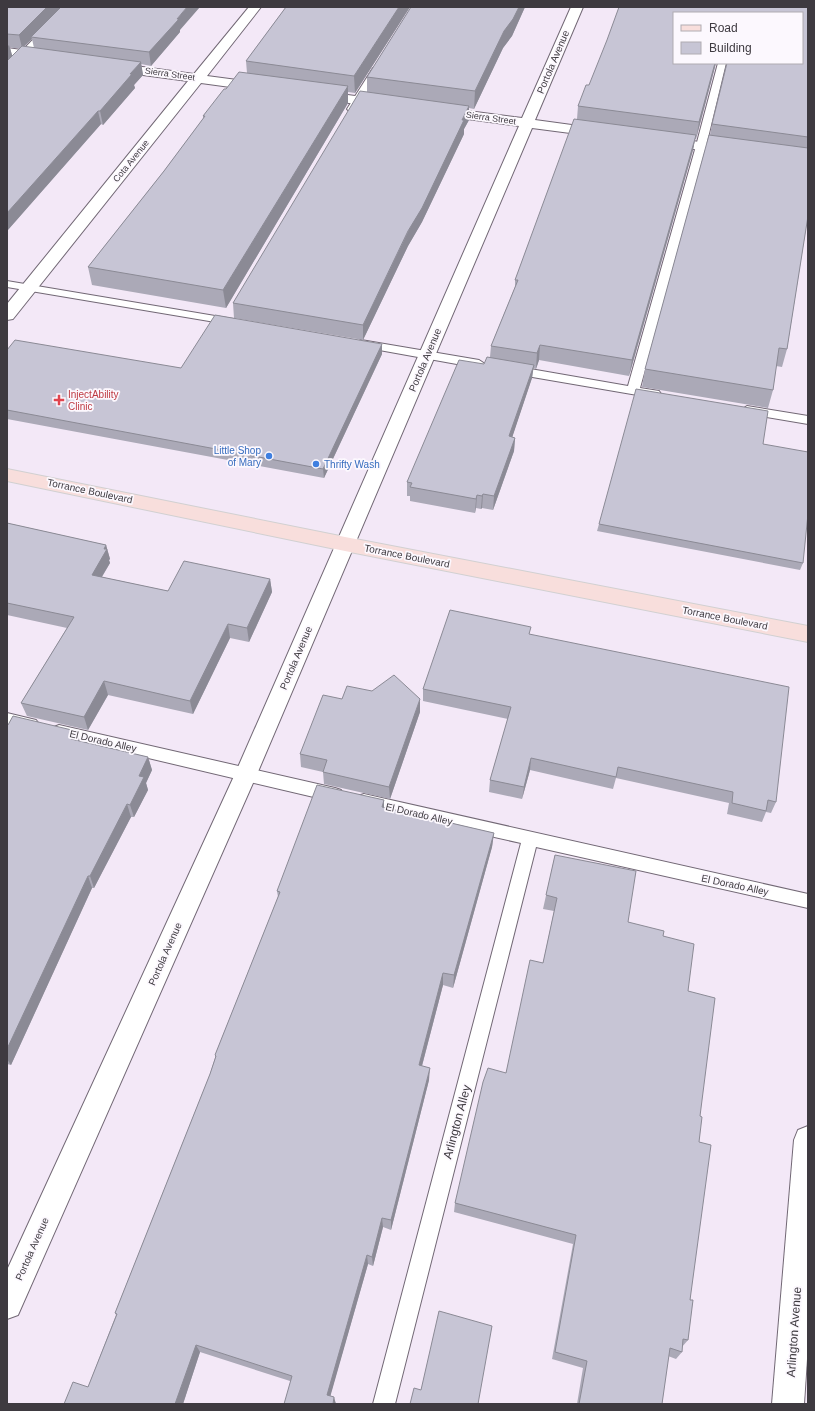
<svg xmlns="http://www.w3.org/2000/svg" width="815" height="1411" font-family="Helvetica,sans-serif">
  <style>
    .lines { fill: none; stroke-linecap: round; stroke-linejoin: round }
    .lane-casing { stroke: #726875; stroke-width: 2 }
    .street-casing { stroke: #726875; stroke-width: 2 }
    .secondary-casing { stroke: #726875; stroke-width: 2 }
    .primary-casing { stroke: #d1d0d1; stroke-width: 2 }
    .lane { fill: #fff; fill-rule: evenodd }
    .street { fill: #fff; fill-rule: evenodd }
    .secondary { fill: #fff; fill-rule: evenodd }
    .primary { fill: #f8dedc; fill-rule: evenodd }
    .wall { fill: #aba9b7; fill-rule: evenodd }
    .shaded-wall { fill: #8b8a95 }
    .building { fill: #c7c5d5; stroke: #8b8a95 }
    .health-dot { fill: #e0444e; stroke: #fcf8fe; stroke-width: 1.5 }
    .shop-dot { fill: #3f7fe0; stroke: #fcf8fe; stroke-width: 1.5 }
    .labels { text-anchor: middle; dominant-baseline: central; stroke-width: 3.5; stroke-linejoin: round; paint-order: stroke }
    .far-street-label { font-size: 9px; fill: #3e3a40; stroke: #fcf8fe }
    .street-label { font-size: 10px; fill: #3e3a40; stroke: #fcf8fe }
    .health-label { font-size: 10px; fill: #be3a42; stroke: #fcf8fe; text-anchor: start }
    .shop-label { font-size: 10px; fill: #366cbe; stroke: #fcf8fe; text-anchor: end }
    .near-street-label { font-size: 12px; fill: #3e3a40; stroke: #fcf8fe }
  </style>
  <rect width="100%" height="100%" fill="#f3e8f7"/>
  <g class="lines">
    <!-- lane casing -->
    <g class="lane-casing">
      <g id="lane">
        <path d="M65,7h9l-64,66 -3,1v-8z"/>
        <path d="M718,63h8l-20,83 -66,242 19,3 2,3 -2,3 -4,1 -146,-25 -2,-3 6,-4 115,20 68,-240z"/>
        <path d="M377,65l4,3 -24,41 -2,2h-6l-2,-2 26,-41z"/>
        <path d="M7,281l226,38 6,3 -6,3 -226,-38z"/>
        <path d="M361,340l118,20 6,4 -6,4 -122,-22 -2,-2 2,-2z"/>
        <path d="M747,406l61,10v8l-65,-11 -2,-3z"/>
        <path d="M7,713l29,7 3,4 -3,4 -5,2 -24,-5z"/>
        <path d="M59,725l276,63 6,2 2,5 -2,5 -6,2 -276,-65 -5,-2 -3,-4 3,-4z"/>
        <path d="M364,794l444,100v14l-272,-61 -141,557h-22l148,-561 -157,-35 -6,-2 -2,-5 2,-5z"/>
      </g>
    </g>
    <!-- street casing -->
    <g class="street-casing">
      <g id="street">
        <path d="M249,7h12l-54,69 53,7 5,1 2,3 -2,3 -5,1 -59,-8 -188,236 -6,1v-16l181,-223 -75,-10 -5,-1 -2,-3 2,-3 5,-1 81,11z"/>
        <path d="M571,7h12l-48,113 66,9 5,1 2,3 -2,3 -5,1 -69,-9 -275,646 -239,541 -11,4v-49l228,-496 284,-648 -81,-11 -5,-1 -2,-3 2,-3 5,-1 84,11z"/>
        <path d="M7,48l37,5 7,4 -7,4 -37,-5z"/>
        <path d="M318,91l67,9 5,1 2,3 -2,3 -5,1 -72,-10 -2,-3 2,-3z"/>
        <path d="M664,137l71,10 5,1 2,3 -2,3 -5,1 -76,-11 -2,-3 2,-3z"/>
      </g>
    </g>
    <!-- secondary casing -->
    <g class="secondary-casing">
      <path id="secondary" d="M808,1126v218l-4,60h-32l22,-264 4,-10z"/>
    </g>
    <!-- primary casing -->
    <g class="primary-casing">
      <path id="primary" d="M7,469l338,68 463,89v16l-463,-91 -338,-70z"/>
    </g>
    <!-- lane -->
    <use href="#lane" class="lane"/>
    <!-- street -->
    <use href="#street" class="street"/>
    <!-- secondary -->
    <use href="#secondary" class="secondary"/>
    <!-- primary -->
    <use href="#primary" class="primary"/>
  </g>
  <!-- wall -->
  <g class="wall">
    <path d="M7,7l173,23v2l-29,34 -10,-2 2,11 -9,10 1,3 -32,37 -2,-1 -94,107zM32,39l2,9 -10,-1zM10,47l3,1h7l-8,8z"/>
    <path d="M286,7h124l-55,86 -7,-1v11l-122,205 -134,-23 -4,-18 76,-96 39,-52v-3l23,-27 21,-16 -1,-12z"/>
    <path d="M411,7h114l-13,29 -9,12 -29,61 -5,-1v12l-5,9v5l-42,88 -14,24 -45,94 -129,-22 -1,-15 134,-211v-15z"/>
    <path d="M808,7v209l-21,133 -5,18 -6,-1 -3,24 -5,18 -126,-21 3,-18 65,-234 2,-11 90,-111 -128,50h42l-20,76h-1l-2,11 -64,226 -90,-16 -3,9 -3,-1 -1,10 -20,59 3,1 -1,13 -21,59 -11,-2 -1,1 -5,-1 -1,5 -65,-12v-5h-3v-14l77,-118 6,-7 1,-11 24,-59v-7l62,-161 1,-13 11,-21z"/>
    <path d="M382,344v10l-58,124 -317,-59v-69l174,18z"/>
    <path d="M763,444l40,119 -3,7 -203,-39 2,-7z"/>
    <path d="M7,523l99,22 4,14 -1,1 1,3 -8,14 66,14 102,-12 2,13 -23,50 -19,-4 -37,76 -85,-19 -20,35 -61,-14 -6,-13 46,-75 -60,-13z"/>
    <path d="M530,634l246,168 -5,11 -5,-1 -4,10 -35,-8 2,-11 -113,-25 -3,11 -83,-19 -8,29 -33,-7 1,-12 18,-61 -85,-18v-12z"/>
    <path d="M342,699l78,13 -30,87 -66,-15 -1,-12 -22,-5 -1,-13z"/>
    <path d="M7,725l69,6 4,10 68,16 4,13 -6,13 2,7 -14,27h-3l-37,71h-2l-81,177 -4,-1z"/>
    <path d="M384,800v7l110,26 -2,14 -39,141 -10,-3 -21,81 7,14 -38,150 -8,-3 -10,39 -5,-2 -38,132 6,7 -46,-22 -90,-29 -17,52h-119l24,-17 28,-72 -1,-2 95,-239 5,-16v-3l63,-158 -1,-6z"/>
    <path d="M555,855l73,67 35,14 25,55 12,125 -12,224 -6,7v5l-6,7 -8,-3 -6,48h-85l6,-36 -31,-9 21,-115 -119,-32 1,-9 51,-130 37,-110 11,-52 -11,-2z"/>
  </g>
  <!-- shaded-wall -->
  <g class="shaded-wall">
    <path d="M47,7h16l-32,30 1,2 -10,9 -3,-13z"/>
    <path d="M187,7h13l-20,23v2l-29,34 -2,-14 28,-33z"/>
    <path d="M399,7h11l-55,86 -1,-17z"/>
    <path d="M519,7h6l-13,29 -9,12 -29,61 1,-18 29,-60z"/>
    <path d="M9,45l4,13 -6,6v-17z"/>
    <path d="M141,62l2,13 -9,10 1,3 -32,37 -3,-14 30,-37z"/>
    <path d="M715,63h1l-20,76 3,-17z"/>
    <path d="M348,86v17l-122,205 -3,-18z"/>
    <path d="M469,106v14l-5,9v5l-42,88 -14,24 -45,94v-15z"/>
    <path d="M98,111l3,13 -94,107v-18z"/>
    <path d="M696,135l-3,15 -64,226 3,-16z"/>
    <path d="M382,344v10l-58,124 -1,-9z"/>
    <path d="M540,345l-1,15 -3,9 1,-16z"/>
    <path d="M534,365l-2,13 -24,72 1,-14z"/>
    <path d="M515,438l-1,13 -21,59 1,-14z"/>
    <path d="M483,494l-1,14 -1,1 1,-13z"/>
    <path d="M477,495l-1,13 -1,5 1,-14z"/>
    <path d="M106,545l4,14 -1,1 1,3 -15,25 -3,-13z"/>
    <path d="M270,579l2,13 -23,50 -2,-14z"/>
    <path d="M228,624l2,14 -37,76 -3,-13z"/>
    <path d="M104,681l4,14 -20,35 -4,-13z"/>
    <path d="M420,699v13l-30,87 -1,-12z"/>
    <path d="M76,731l5,13 -10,-5z"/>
    <path d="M148,757l4,13 -6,13 2,7 -14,27 -4,-12 9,-29z"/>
    <path d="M531,758l-1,12 -8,29 2,-12z"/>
    <path d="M384,800v15l-2,-8z"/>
    <path d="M127,804l4,13 -37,71 -4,-12z"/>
    <path d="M494,833l-2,14 -39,141 1,-13z"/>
    <path d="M88,876l4,12 -81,177 -4,-6v-10z"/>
    <path d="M443,973v12l-24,92v-12z"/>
    <path d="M430,1068l-1,12 -38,150v-10z"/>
    <path d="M382,1218l1,9 -10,39 -1,-9z"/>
    <path d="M367,1255l1,9 -39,137 -2,-6z"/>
    <path d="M196,1345l4,7 -17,52h-8z"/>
    <path d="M334,1397l2,7h-3z"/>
  </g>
  <!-- building -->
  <g class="building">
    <path d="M7,7h40l-28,28 -12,-1z"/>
    <path d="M61,7h126l-10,12h2l-30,33 -118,-15z"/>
    <path d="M286,7h113l-45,69 -108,-15z"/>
    <path d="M411,7h108l-6,12 -9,12 -29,60 -108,-14z"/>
    <path d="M619,7h189v130l-96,-13 15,-61h75v-50h-128v50h41l-16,59 -121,-16 8,-21h3l18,-45z"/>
    <path d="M22,46l119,16 -11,12h2l-32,37h-2l-91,102v-152z"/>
    <path d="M239,72l109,14 -125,204 -135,-23 76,-96 41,-55h-2l21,-27h2z"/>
    <path d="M360,91l109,15 -7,14h2l-42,88 -14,23 -45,94 -130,-22z"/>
    <path d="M574,119l122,16 -64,225 -92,-15 -3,8 -46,-7 27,-66h-3z"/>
    <path d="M709,135l99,13v68l-21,133 -8,-1 -6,42 -128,-21z"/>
    <path d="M215,315l167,29 -59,125 -316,-59v-60l8,-10 166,28z"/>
    <path d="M487,357l47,8 -25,71 6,2 -21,58 -11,-2 -1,2 -5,-1 -1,4 -66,-12 2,-4 -5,-1 52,-122 25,4z"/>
    <path d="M636,389l132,22 -5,33 45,8v62l-5,49 -204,-39z"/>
    <path d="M7,523l99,22 -2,4h3l-15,26 76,16 16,-30 86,18 -23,49 -19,-4 -38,77 -86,-20 -20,36 -63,-14 53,-86 -67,-14z"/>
    <path d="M450,610l81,17 -2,7 260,53 -13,115 -8,-2 -2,11 -34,-8 1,-11 -115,-25 -2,10 -85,-19 -7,29 -34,-7 21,-73 -88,-18z"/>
    <path d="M394,675l26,24 -31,88 -66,-15 4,-12 -27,-6 23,-59 19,4 5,-13 25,5z"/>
    <path d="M13,716l63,15 -5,8 77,18 -9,19 5,1 -14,28 -3,-1 -37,72h-2l-81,173v-324h1z"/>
    <path d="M317,785l67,15 -2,7 112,26 -40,142 -11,-2 -24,92 11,3 -39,152 -9,-2 -10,39 -5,-2 -40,140 7,2 -1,7h-49l8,-28 -96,-31 -21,59h-111l9,-22 15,5 29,-73 -2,-1 95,-239 6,-18 -1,-1 65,-163 -3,-1z"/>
    <path d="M555,855l81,16 -8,51 36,9 -1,5 31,8 -6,47 27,7 -15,118 2,1 -3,25 12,3 -21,155h3l-5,40 -5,-1 -1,13 -12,-4 -8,56h-83l8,-43 -32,-9 21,-117 -121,-32 28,-121 5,-14 18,5 24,-113 13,3 14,-65 -11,-3z"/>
    <path d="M439,1311l53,15 -14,78h-68l4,-16 7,2z"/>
  </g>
  <!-- markers -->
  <path class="health-dot" d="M57 394h4v4h4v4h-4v4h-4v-4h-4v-4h4z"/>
  <g class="shop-dot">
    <circle cx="269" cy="456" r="4"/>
    <circle cx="316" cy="464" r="4"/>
  </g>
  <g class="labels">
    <!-- far-street labels -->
    <g class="far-street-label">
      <text transform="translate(170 74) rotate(8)">Sierra Street</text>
      <text transform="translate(491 118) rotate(8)">Sierra Street</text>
      <text transform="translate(131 161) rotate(-51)">Cota Avenue</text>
    </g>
    <!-- street labels -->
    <g class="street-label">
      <text transform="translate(553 62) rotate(-67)">Portola Avenue</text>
      <text transform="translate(425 360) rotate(-67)">Portola Avenue</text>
      <text transform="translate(90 491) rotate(12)">Torrance Boulevard</text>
      <text transform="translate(407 556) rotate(11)">Torrance Boulevard</text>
      <text transform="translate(725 618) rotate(11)">Torrance Boulevard</text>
      <text transform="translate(296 658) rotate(-67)">Portola Avenue</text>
      <text transform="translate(103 741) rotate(13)">El Dorado Alley</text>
      <text transform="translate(419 814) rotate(13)">El Dorado Alley</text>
      <text transform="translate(735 885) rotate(12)">El Dorado Alley</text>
      <text transform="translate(165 954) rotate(-66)">Portola Avenue</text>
      <text transform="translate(32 1249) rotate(-66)">Portola Avenue</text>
    </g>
    <!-- health labels -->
    <g class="health-label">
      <text x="68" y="394">InjectAbility<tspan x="68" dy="12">Clinic</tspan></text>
    </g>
    <!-- shop labels -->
    <g class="shop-label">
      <text x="261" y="450">Little Shop<tspan x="261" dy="12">of Mary</tspan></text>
      <text x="324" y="464" text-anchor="start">Thrifty Wash</text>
    </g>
    <!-- near-street labels -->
    <g class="near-street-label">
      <text transform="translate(457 1122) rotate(-75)">Arlington Alley</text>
      <text transform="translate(794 1332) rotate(-86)">Arlington Avenue</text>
    </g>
  </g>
  <!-- border -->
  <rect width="815" height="1411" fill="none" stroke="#3e3a40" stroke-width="16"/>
  <!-- legend -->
  <rect x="673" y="12" width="130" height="52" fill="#fcf8fe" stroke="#b0acb2"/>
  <rect x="681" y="25" width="20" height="6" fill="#f8dedc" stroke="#b0acb2"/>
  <text x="709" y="32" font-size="12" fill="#3e3a40">Road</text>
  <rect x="681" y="42" width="20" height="12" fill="#c7c5d5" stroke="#b0acb2"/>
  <text x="709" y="52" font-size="12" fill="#3e3a40">Building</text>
</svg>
